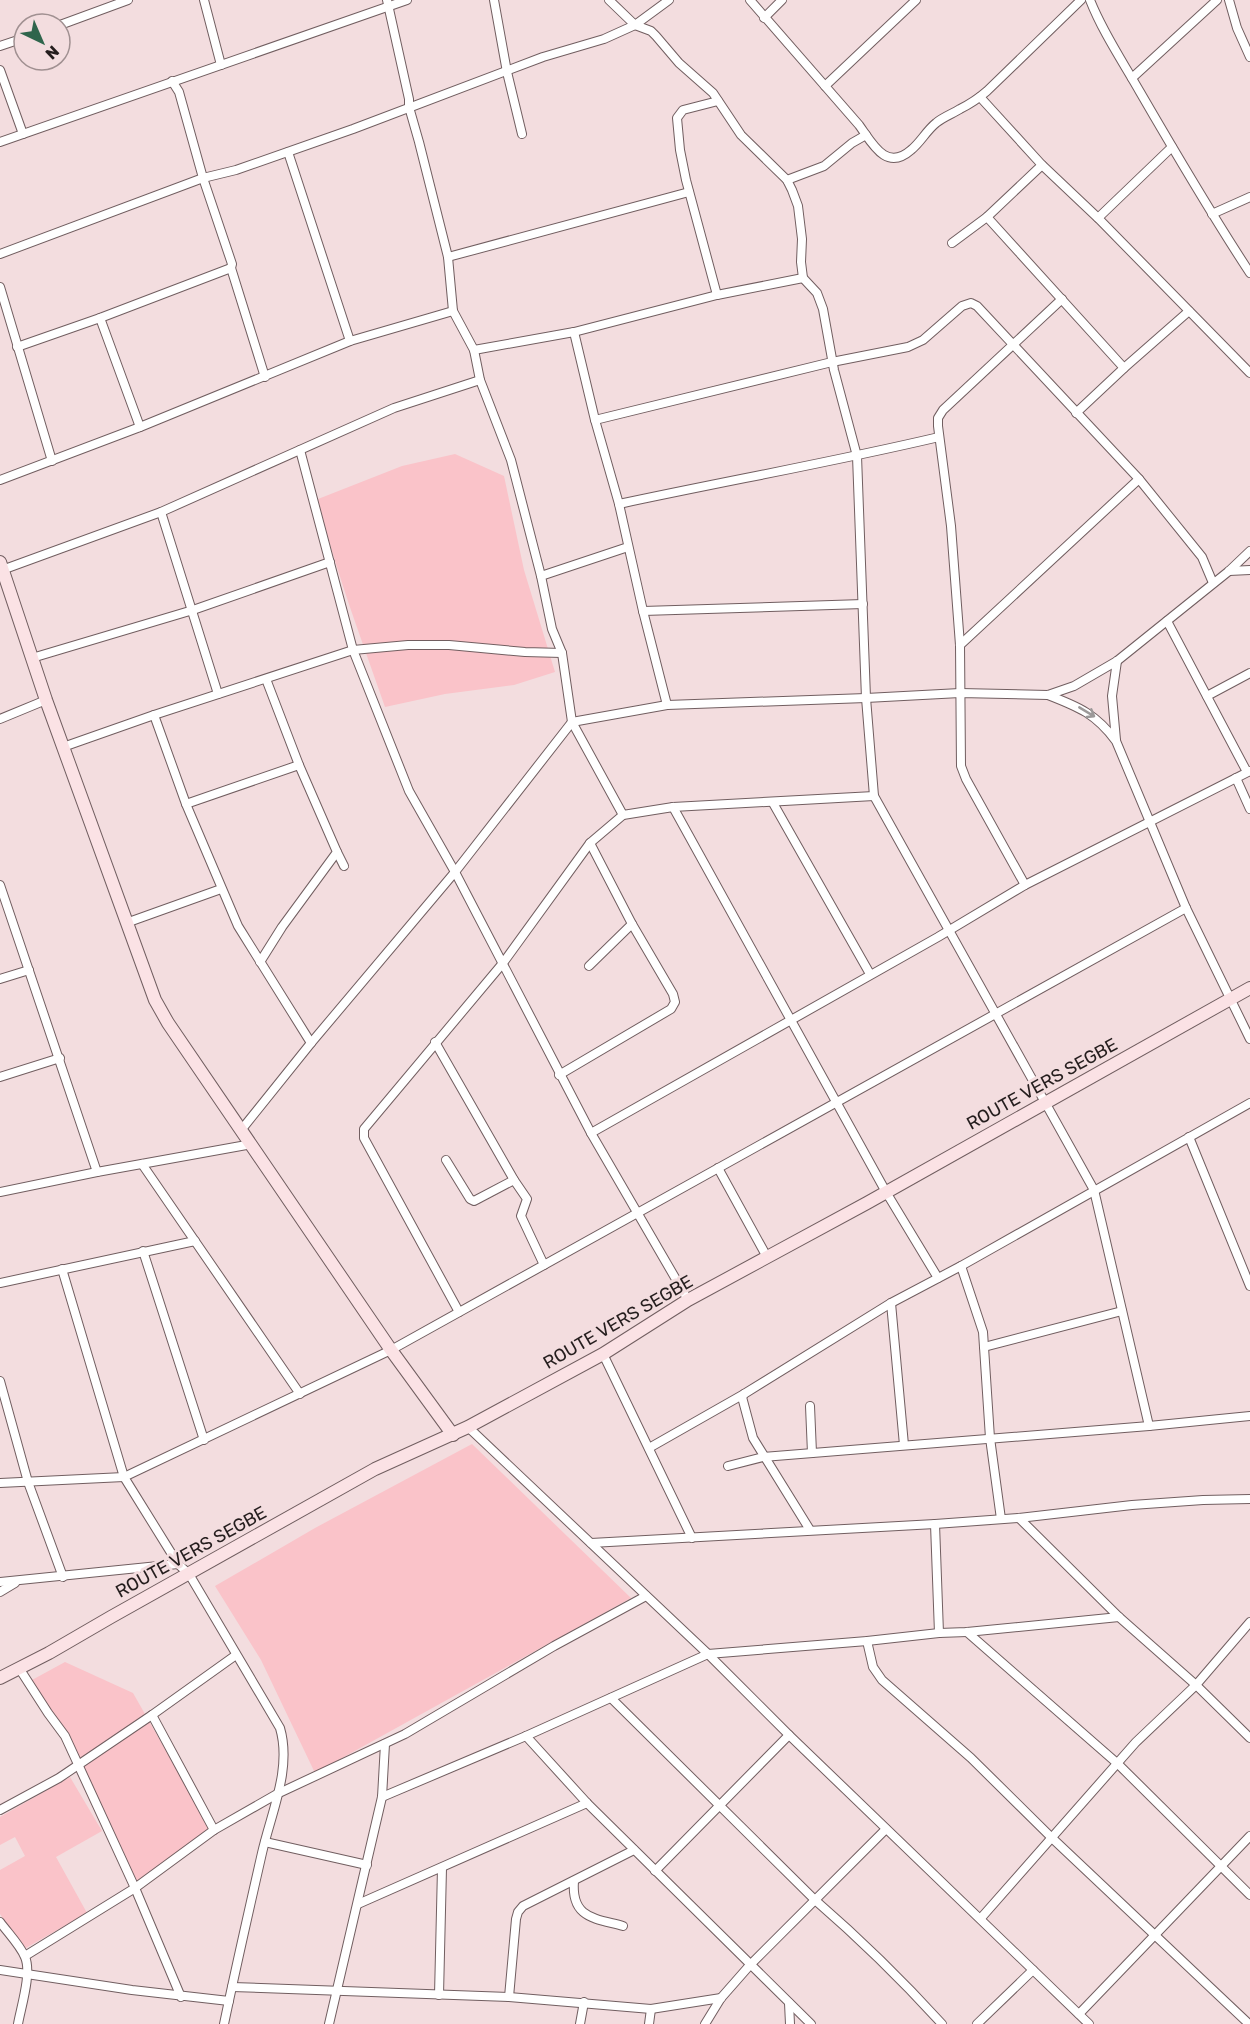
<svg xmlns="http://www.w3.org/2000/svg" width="1250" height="2024" font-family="Rubik,sans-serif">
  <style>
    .green { fill: #fac3c9 }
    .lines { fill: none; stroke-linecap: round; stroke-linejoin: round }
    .street-casing { stroke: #715e60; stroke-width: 10 }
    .secondary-casing { stroke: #715e60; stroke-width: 14 }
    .street { stroke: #fff; stroke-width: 8 }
    .secondary { stroke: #fbe2e5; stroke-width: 12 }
    .oneway { stroke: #9c9999 }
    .labels { text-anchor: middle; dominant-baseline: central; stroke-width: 6; stroke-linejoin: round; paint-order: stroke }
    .street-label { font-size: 18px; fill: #241d1d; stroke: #f3dddf }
  </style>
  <rect width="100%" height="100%" fill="#f3dddf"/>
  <!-- green -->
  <g class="green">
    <path d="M455,454l49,22 20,94 31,102 -41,13 -69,9 -60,13c-24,-69 -50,-137 -67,-208l84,-33z"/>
    <path d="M472,1444l159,154 -316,175 -54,-113 -46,-74 100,-58z"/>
    <path d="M65,1662l68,31 77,135 -72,55 -106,-203z"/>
    <path d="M70,1777l32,54 -46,26 31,56 -63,36 -24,-35v-44l25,-14 -10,-19 -15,8v-28z"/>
  </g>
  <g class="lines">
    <!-- street casing -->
    <g class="street-casing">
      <g id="street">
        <path d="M204,0l17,65"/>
        <path d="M387,0l22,99v8l10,35 29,115 5,54 21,39 6,30 31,80 30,116 11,53 10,24 10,69 51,93"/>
        <path d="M494,0l13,72 15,62"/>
        <path d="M609,0l26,25 16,6 5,5 23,27 34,30 28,42 46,45 5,10 6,16 4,33 -1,23 2,16 14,15 6,16 11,61 23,86 9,242 8,98 220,394 55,236"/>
        <path d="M750,0l109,125c13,18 27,47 52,25 10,-8 15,-19 25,-27 7,-6 16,-9 24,-14 10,-5 19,-11 27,-18l94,-91"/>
        <path d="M1090,0c13,33 33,62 50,92 36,62 71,122 110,181"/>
        <path d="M1229,0l8,28 13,29"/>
        <path d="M764,18l18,-18"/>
        <path d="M60,25l68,-25"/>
        <path d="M0,46l24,-8"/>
        <path d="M0,70l23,64"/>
        <path d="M1132,78l85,-78"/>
        <path d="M172,81l7,11 24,86 29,86 -1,4 34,109"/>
        <path d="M825,86l91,-86"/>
        <path d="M980,97l62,68 56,53 152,155"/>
        <path d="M0,142l407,-142"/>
        <path d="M288,152l62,189"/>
        <path d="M787,180l37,-14 28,-23 14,-8"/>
        <path d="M1212,214l38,-17"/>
        <path d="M987,217l137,151"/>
        <path d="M1098,218l74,-71"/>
        <path d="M952,243l35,-26 55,-52"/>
        <path d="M0,254l203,-76 33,-8 117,-41 190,-72 61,-18 31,-14 34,-25"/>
        <path d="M448,257l241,-65"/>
        <path d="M0,287l52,174"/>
        <path d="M717,295l-31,-115 -6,-30 -3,-32 6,-8 35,-9"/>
        <path d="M100,318l40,109"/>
        <path d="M574,332l21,88 24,84 24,107 24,94"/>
        <path d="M17,347l83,-29 131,-50"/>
        <path d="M474,350l100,-18 143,-37 86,-17"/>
        <path d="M1076,413l48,-45 65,-57"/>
        <path d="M595,420l237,-58 76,-15 15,-7 39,-34 9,-3 6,3 162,173 63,78 11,26"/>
        <path d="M300,450l53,200 56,141 46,81 136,261 97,167"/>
        <path d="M0,480l140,-53 210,-86 103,-30"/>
        <path d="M619,504c107,-23 214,-42 320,-67"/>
        <path d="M161,512l57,182"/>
        <path d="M2,570l159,-58 233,-104 86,-28"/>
        <path d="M1229,571l21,-1"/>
        <path d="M541,576l87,-29"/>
        <path d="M643,611l220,-7"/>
        <path d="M1167,621l80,151"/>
        <path d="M960,645l179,-166"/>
        <path d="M32,658l161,-48 137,-48"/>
        <path d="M1048,695c31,12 48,19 68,46l70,167 64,131"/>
        <path d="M1207,696l43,-23"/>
        <path d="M154,715l32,89 52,122 73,117"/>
        <path d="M0,719l46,-19"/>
        <path d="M1116,740l-4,-44 5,-35"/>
        <path d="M63,747l91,-32 199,-65 55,-5h41l76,7 37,1"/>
        <path d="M1236,778l14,31"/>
        <path d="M773,803l97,171"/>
        <path d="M186,804l113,-39"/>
        <path d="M673,807l213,385 52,86"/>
        <path d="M337,852l7,14"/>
        <path d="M0,885l97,287"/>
        <path d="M1025,885l-59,-106 -5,-13 -1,-121 -9,-119 -13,-100v-8l5,-8 119,-111"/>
        <path d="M126,923l95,-34"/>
        <path d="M260,962l22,-35 55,-75 -38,-87 -33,-86"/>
        <path d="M589,966l43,-42"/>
        <path d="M0,979l29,-9"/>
        <path d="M435,1042l79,138 13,19 -6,17 23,49"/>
        <path d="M559,1075l112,-66 4,-7 -2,-8 -41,-70 -42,-81"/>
        <path d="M0,1077l60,-19"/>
        <path d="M242,1129l69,-86 144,-171 117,-150 95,-17 199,-7 94,-5 88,2 26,-9 43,-25 112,-90 21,-20"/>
        <path d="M591,1133l347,-196 87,-52 225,-114"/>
        <path d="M1189,1137l61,149"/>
        <path d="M446,1160l24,39 4,2 40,-21"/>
        <path d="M142,1164l158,230"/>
        <path d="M718,1168l49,89"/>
        <path d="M0,1192l97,-20 155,-28"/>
        <path d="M143,1251l61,189"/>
        <path d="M961,1266l22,66 7,106 11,81"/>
        <path d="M62,1269l62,208 54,87 11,10 91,154c12,41 -9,85 -18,125 -13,57 -26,114 -38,171"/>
        <path d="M0,1283l195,-42"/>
        <path d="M891,1303l13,142"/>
        <path d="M459,1312l-95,-174v-9l139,-166 87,-120 33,-28 50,-8 201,-11"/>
        <path d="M984,1347l138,-36"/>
        <path d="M603,1354l89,184"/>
        <path d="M0,1381l28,101 35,95"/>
        <path d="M744,1394l-2,3 11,41 57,92"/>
        <path d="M810,1406l2,47"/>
        <path d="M468,1427l240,227 81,81 300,289"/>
        <path d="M649,1448l95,-54 147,-91 70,-37 289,-163"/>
        <path d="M728,1466l35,-9 386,-31 101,-10"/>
        <path d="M0,1483l124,-6 267,-127 795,-442"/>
        <path d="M1019,1518l100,99 77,68 54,53"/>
        <path d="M935,1524l4,109"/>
        <path d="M591,1543l344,-19 84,-6 113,-13 71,-5 47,-1"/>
        <path d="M0,1582l178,-18"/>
        <path d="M0,1592l15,-9"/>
        <path d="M967,1632l151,132 132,131"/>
        <path d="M867,1641l6,26 9,13 89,78 81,80 197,186"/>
        <path d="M19,1668l29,45 17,23 70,152 46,109"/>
        <path d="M611,1698l204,202c45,39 87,80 127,124"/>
        <path d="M152,1715l62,115"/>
        <path d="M526,1736l61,67 224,221"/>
        <path d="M382,1797l144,-61 182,-82 159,-13 72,-8 28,-1 152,-15"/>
        <path d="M0,1810l59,-32 93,-63 84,-60"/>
        <path d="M265,1842l102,23"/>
        <path d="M655,1871l134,-136"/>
        <path d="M574,1881c-3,37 20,37 49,45"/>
        <path d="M358,1904l229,-101"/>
        <path d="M981,1918l155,-176 60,-57 54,-63"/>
        <path d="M0,1922c8,11 20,23 25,35 7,16 -4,50 -7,67"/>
        <path d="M25,1956l110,-68 79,-58 63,-36 128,-60 149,-88 92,-50"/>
        <path d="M0,1970l132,20 97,11"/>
        <path d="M232,1987l277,10 142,12 70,-11"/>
        <path d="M439,1995l3,-127"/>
        <path d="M509,1997l7,-78 2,-7 5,-6 111,-56"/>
        <path d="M789,2003l1,21"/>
        <path d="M1079,2014l171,-178"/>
        <path d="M329,2024l53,-227 3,-53"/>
        <path d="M580,2024l4,-22"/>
        <path d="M649,2024l2,-15"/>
        <path d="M705,2024l16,-26 29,-33 136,-136"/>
        <path d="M977,2024l56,-54"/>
      </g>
    </g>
    <!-- secondary casing -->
    <g class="secondary-casing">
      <g id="secondary">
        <path d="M0,562l46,138 109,300 13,23 223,327 62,85"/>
        <path d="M0,1678l49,-25 62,-36 264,-148 93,-42 135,-73 85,-54 179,-97 383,-215"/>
      </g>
    </g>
    <!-- street -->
    <use href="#street" class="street"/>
    <!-- secondary -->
    <use href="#secondary" class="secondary"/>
  </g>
  <!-- one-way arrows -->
  <defs><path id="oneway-shaft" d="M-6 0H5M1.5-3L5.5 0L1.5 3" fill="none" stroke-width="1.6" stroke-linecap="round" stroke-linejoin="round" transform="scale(1.5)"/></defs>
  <use class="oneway" href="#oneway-shaft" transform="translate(1087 712) rotate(31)"/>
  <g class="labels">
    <!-- street labels -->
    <g class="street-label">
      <text transform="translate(1042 1084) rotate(-29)">ROUTE VERS SEGBE</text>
      <text transform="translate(618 1322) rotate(-30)">ROUTE VERS SEGBE</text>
      <text transform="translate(191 1552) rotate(-29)">ROUTE VERS SEGBE</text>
    </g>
  </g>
  <!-- north arrow -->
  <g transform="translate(42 42) rotate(136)"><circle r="28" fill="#f3dddf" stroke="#a09091" stroke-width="1.5"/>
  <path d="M0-4.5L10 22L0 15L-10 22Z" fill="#2f654c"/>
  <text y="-9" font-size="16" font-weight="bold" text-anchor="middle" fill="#241d1d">N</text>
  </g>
</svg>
